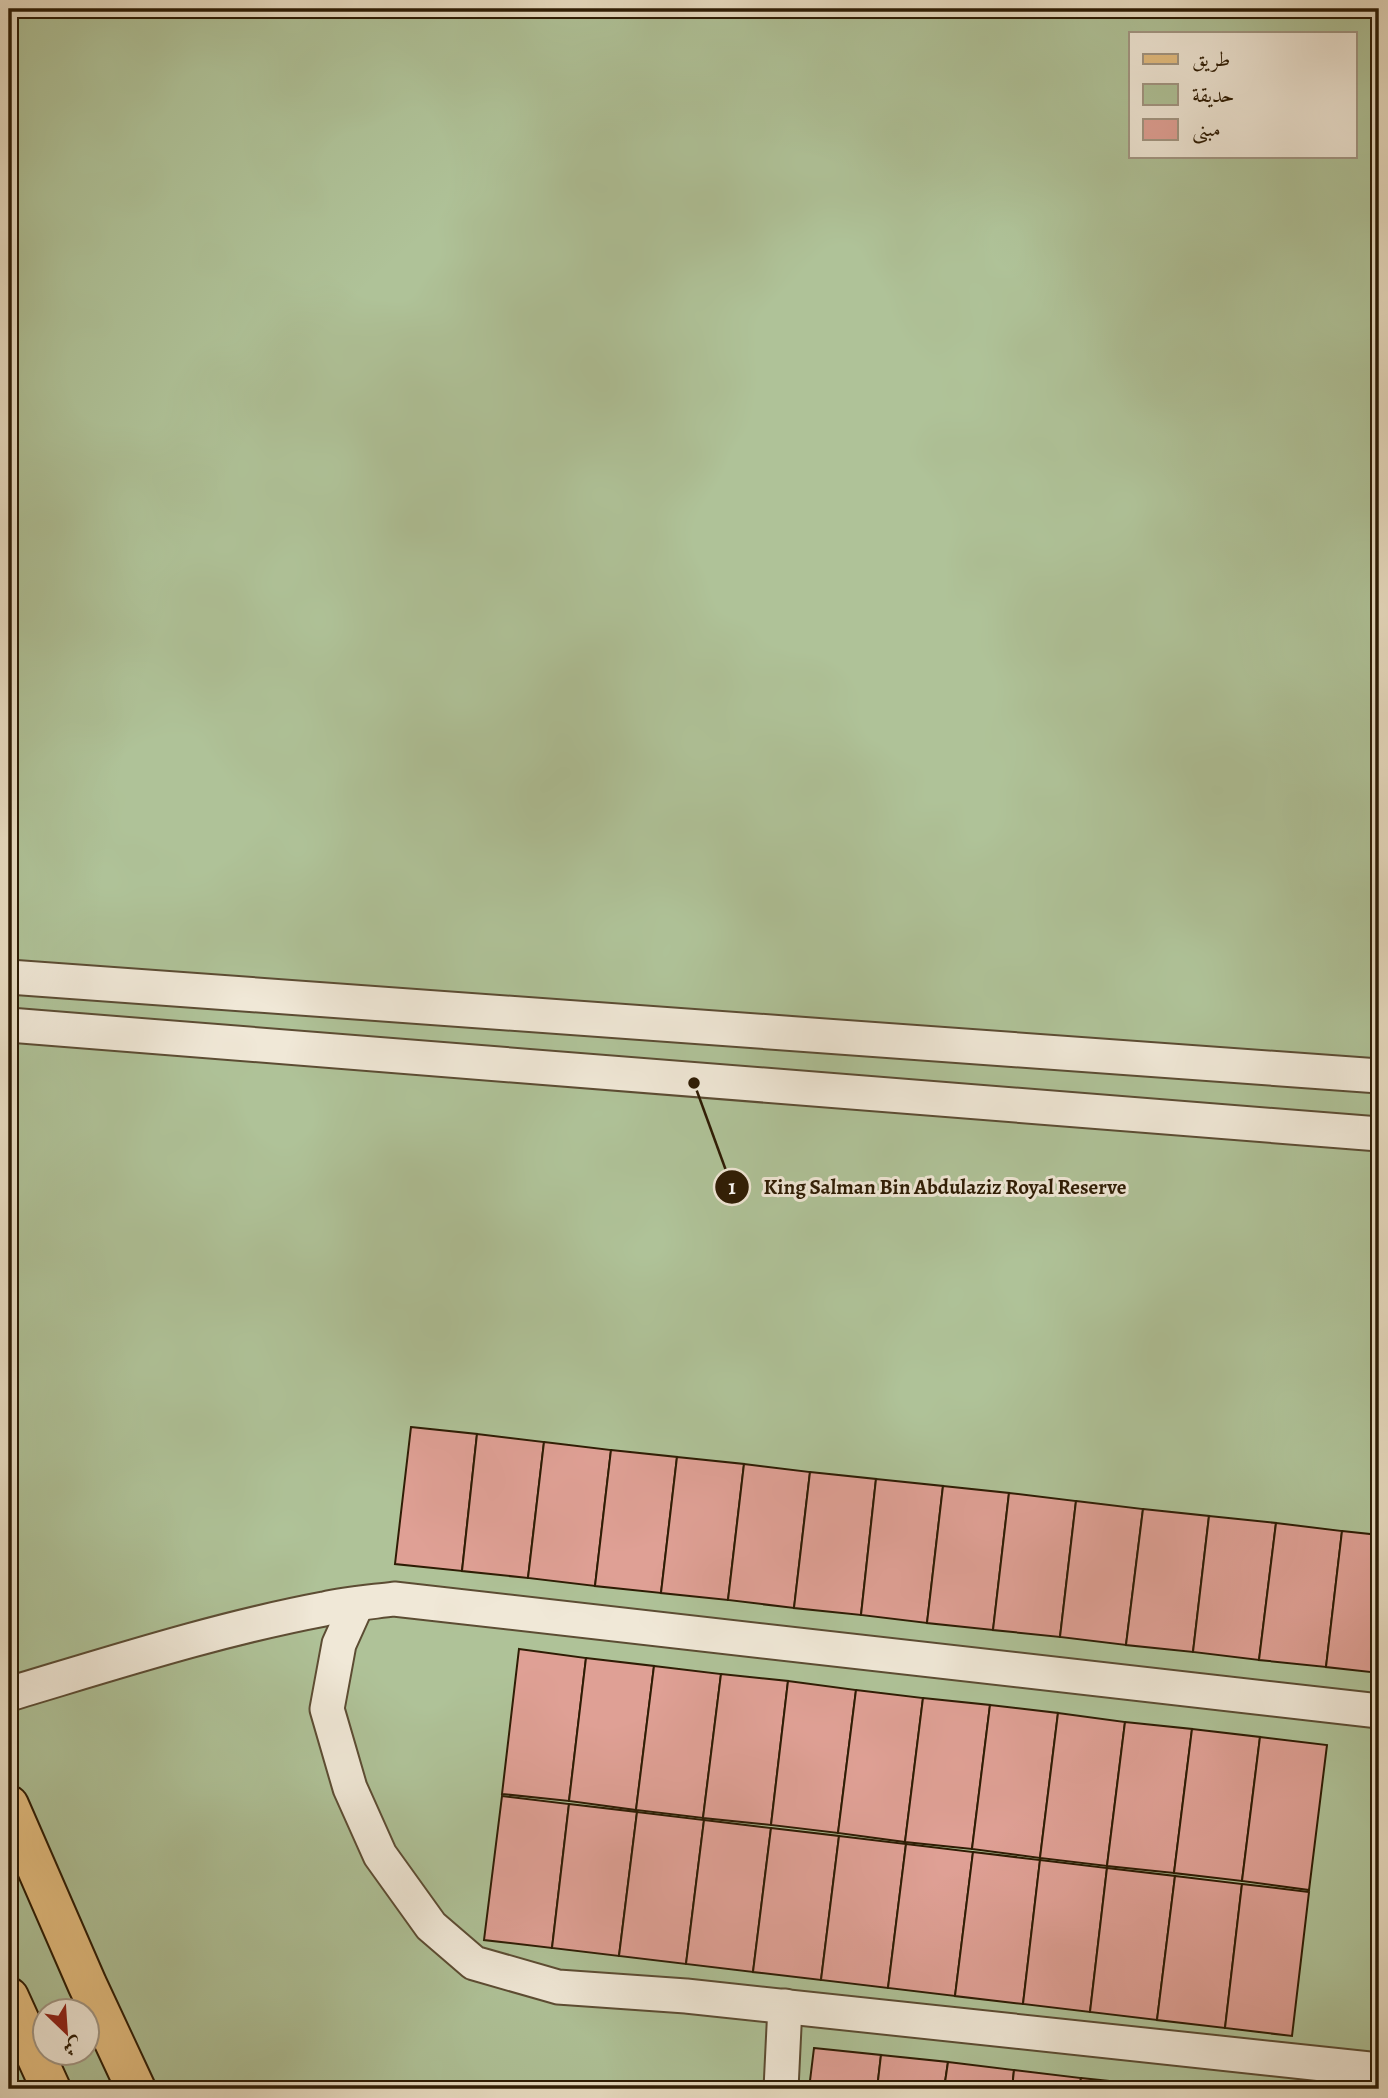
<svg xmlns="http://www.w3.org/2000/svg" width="1388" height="2098" font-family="Alegreya,Amiri,serif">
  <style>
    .green { fill: #afc298; stroke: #6e6f4e; stroke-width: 2; fill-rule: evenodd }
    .building { fill: #dfa095; stroke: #2e1c04; stroke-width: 2 }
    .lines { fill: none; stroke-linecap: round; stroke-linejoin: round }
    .minor-casing { stroke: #5c4c33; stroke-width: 37 }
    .major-casing { stroke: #2e1c04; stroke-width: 42 }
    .minor { stroke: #f0e8d7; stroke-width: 33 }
    .major { stroke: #e4be80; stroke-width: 38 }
    .leader { fill: none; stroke: #2e1c04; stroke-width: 2.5 }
    .callout-dot { fill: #2e1c04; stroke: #f0e8d7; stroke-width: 2.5 }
    .mark-label { font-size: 21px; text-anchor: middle; font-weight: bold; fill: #fff }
    .callout-label { font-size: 21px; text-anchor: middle; font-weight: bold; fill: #2e1c04; stroke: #f0e8d7; stroke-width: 6; stroke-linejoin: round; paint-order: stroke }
  </style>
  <rect width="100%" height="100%" fill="#e8dcc1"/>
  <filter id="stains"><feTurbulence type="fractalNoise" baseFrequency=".00286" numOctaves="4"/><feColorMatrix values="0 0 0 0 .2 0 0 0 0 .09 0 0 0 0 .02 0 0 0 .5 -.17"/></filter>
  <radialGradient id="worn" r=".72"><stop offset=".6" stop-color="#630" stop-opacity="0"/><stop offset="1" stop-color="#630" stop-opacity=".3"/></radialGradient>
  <!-- green -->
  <path class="green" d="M9,9h1370v2080h-1370zM1131,33h224v123h-224zM46,2010h42v42h-42z"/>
  <!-- building -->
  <g class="building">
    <path d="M411,1427l66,7 -15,137 -67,-7z"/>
    <path d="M477,1434l67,8 -16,136 -66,-7z"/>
    <path d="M544,1442l67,8 -16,136 -67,-8z"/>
    <path d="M611,1450l66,7 -16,136 -66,-7z"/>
    <path d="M677,1457l67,7 -16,136 -67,-7z"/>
    <path d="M744,1464l66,8 -16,136 -66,-8z"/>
    <path d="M810,1472l66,7 -15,136 -67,-7z"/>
    <path d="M876,1479l67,7 -16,137 -66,-8z"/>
    <path d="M943,1486l66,7 -16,137 -66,-7z"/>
    <path d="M1009,1493l67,8 -16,136 -67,-7z"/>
    <path d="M1076,1501l67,8 -17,136 -66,-8z"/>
    <path d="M1143,1509l66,7 -16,136 -67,-7z"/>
    <path d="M1209,1516l67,7 -17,137 -66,-8z"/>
    <path d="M1276,1523l66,8 -16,136 -67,-7z"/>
    <path d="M1342,1531l37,4v138l-53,-6z"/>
    <path d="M519,1649l67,9 -17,143 -67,-7z"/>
    <path d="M586,1658l68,8 -18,144 -67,-9z"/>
    <path d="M654,1666l67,8 -18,144 -67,-8z"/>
    <path d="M721,1674l67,7 -17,144 -68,-7z"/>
    <path d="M788,1681l68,9 -18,143 -67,-8z"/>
    <path d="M856,1690l67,8 -18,144 -67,-9z"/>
    <path d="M923,1698l67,7 -18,144 -67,-7z"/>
    <path d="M990,1705l68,8 -18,145 -68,-9z"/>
    <path d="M1058,1713l67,9 -18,144 -67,-8z"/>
    <path d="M1125,1722l67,7 -18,144 -67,-7z"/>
    <path d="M1192,1729l68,8 -18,144 -68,-8z"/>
    <path d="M1260,1737l67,8 -18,145 -67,-9z"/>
    <path d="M502,1796l67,8 -17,144 -68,-8z"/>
    <path d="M569,1804l68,8 -18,144 -67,-8z"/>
    <path d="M637,1812l67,8 -18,144 -67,-8z"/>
    <path d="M704,1820l67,8 -18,144 -67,-8z"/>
    <path d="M771,1828l68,8 -18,144 -68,-8z"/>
    <path d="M839,1836l67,8 -18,144 -67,-8z"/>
    <path d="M906,1844l67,8 -18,144 -67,-8z"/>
    <path d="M973,1852l67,8 -17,144 -68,-8z"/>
    <path d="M1040,1860l67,8 -17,144 -67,-8z"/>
    <path d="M1107,1868l68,8 -18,144 -67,-8z"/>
    <path d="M1175,1876l67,8 -17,144 -68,-8z"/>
    <path d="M1242,1884l67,8 -17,144 -67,-8z"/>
    <path d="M814,2048l67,7 -4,34h-68z"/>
    <path d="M881,2055l67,7 -4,27h-67z"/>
    <path d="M948,2062l66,8 -2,19h-68z"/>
    <path d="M1014,2070l67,8 -2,11h-67z"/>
    <path d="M1081,2078l66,7v4h-68z"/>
  </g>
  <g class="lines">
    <!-- minor casing -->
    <g class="minor-casing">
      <g id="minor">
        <path d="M9,977l1370,99"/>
        <path d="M9,1025l1370,109"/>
        <path d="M357,1604l-18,40 -12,65 23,79 30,67 51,71 43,37 84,24 128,9 693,74"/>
        <path d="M9,1694c104,-31 209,-65 315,-85 23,-5 47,-7 70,-10l985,112"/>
        <path d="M781,2089l4,-83"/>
      </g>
    </g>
    <!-- major casing -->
    <g class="major-casing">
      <g id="major">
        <path d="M9,1805l78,179 49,105"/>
        <path d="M9,1997l42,92"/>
      </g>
    </g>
    <!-- minor -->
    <use href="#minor" class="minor"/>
    <!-- major -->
    <use href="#major" class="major"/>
  </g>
  <!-- callouts -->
  <path class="leader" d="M694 1083L732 1187"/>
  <g class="callout-dot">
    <circle cx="694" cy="1083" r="7"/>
    <circle cx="732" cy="1187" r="18"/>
  </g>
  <g class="mark-label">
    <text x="732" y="1194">1</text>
  </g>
  <g class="callout-label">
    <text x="945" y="1194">King Salman Bin Abdulaziz Royal Reserve</text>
  </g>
  <!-- margin -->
  <rect width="1388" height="2098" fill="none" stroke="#e8dcc1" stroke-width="35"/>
  <rect x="10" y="10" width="1367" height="2077" fill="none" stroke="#2e1c04" stroke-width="3.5"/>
  <rect x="18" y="18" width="1353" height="2063" fill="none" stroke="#2e1c04" stroke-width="2"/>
  <!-- legend -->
  <rect x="1129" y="32" width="228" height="126" fill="#f0e8d7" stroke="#a29683" stroke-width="2"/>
  <rect x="1143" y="54" width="35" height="10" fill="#e4be80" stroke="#a29683" stroke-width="2"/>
  <text x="1192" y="66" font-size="21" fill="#2e1c04">طريق</text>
  <rect x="1143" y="84" width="35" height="21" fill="#afc298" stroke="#a29683" stroke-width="2"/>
  <text x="1192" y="102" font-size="21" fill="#2e1c04">حديقة</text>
  <rect x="1143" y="119" width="35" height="21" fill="#dfa095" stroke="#a29683" stroke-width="2"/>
  <text x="1192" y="136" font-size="21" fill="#2e1c04">مبنى</text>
  <!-- north arrow -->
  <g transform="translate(66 2032) rotate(155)"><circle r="33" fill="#f0e8d7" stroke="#a29683" stroke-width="2"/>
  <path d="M0-5L12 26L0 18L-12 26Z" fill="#8f2418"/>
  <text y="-10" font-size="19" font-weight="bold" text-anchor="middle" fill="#2e1c04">ش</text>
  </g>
  <rect width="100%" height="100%" filter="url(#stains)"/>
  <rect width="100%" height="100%" fill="url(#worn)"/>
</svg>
